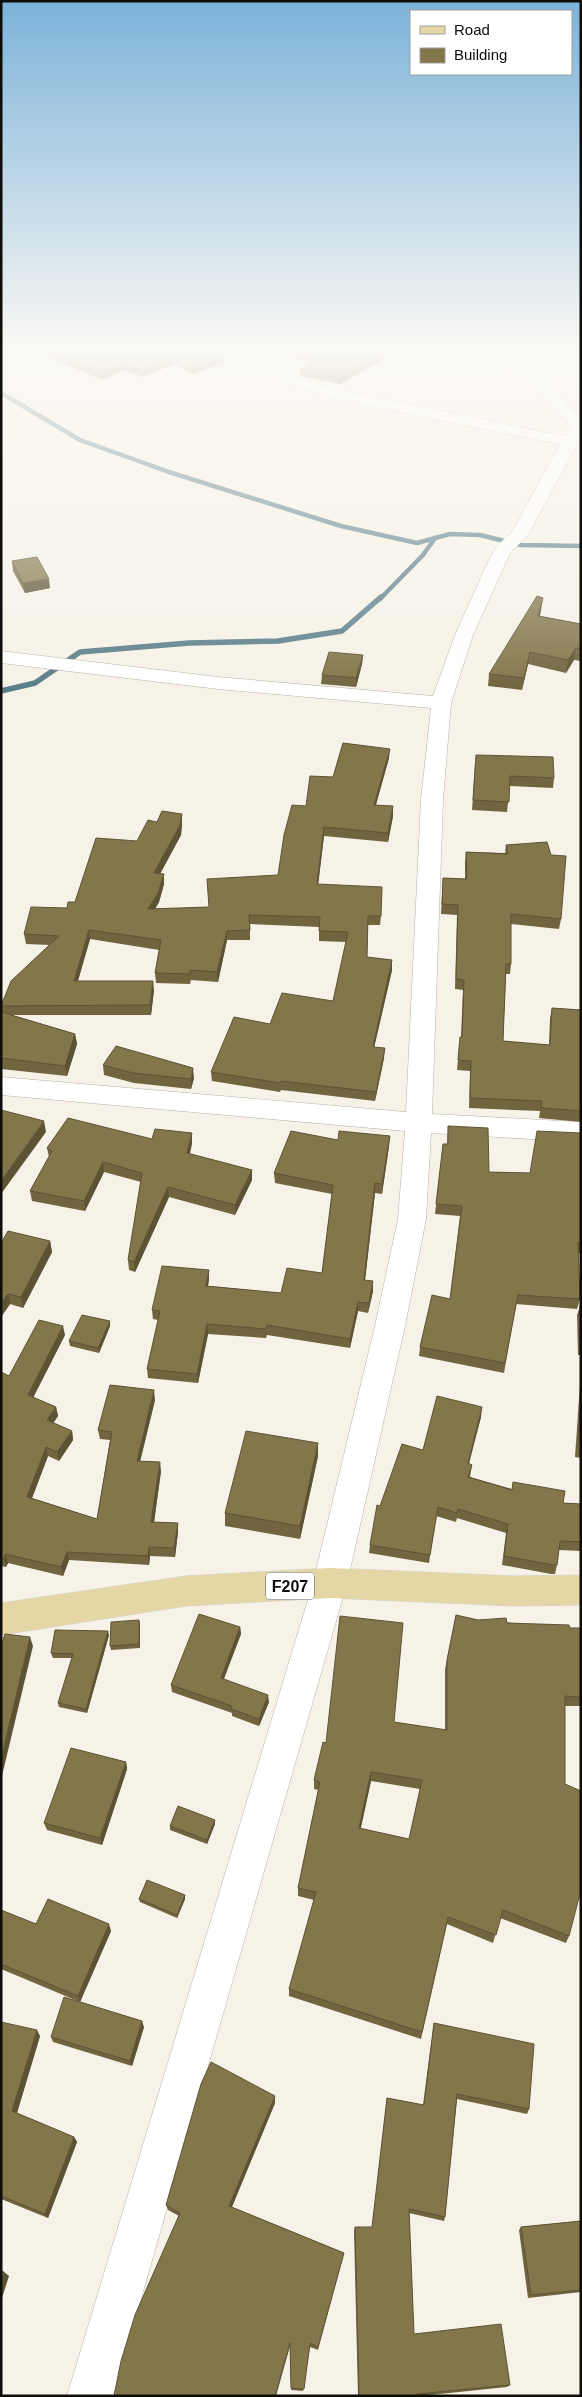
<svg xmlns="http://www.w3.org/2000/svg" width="582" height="2397" font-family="Arial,sans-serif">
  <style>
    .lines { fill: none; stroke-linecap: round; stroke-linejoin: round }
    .stream-far1 { stroke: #5a7e8a; stroke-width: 4.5 }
    .stream { stroke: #5a7e8a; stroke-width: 5.5 }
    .minor-casing { stroke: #b4b0a6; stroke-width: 1 }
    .major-casing { stroke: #d4d3d3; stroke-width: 1 }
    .minor { fill: #fff; fill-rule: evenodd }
    .major { fill: #e5d6a5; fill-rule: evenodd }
    .wall { fill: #716540; fill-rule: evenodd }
    .shaded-wall { fill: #5c5334 }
    .building { fill: #83764b; stroke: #5c5334; fill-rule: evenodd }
    .labels { text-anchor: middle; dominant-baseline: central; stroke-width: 5; stroke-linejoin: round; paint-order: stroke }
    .shield { fill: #fff; stroke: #565653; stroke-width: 1 }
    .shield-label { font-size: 16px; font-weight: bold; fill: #0e0d09 }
  </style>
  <rect width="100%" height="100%" fill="#f6f2e7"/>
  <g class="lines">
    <!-- stream-far1 -->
    <g class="stream-far1">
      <path d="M1,393l79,47 89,32 172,54 76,17 33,-9 30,1 41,10 60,1"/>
      <path d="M380,599l43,-44 12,-17"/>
    </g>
    <!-- stream -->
    <path class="stream" d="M1,691l34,-8 45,-31 109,-9 89,-2 64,-10 39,-34"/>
    <!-- minor casing -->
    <g class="minor-casing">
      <path id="minor" d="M212,355h20l102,34 231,47 7,-8 -66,-73h15l60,64v18l-53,98 -17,17 -5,10 -33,73 -22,68 -8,97 -11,314 149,8v20l-150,-9 -5,86 -21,107 -58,257 -234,813h-46l246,-813 62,-257 23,-107 7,-88 -404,-36v-18l405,35 15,-312 10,-92 -213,-19 -217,-26v-12l217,26 215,19 22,-61 33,-73 9,-16 15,-14 48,-88 -229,-46 -117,-40z"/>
    </g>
    <!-- major casing -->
    <g class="major-casing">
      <path id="major" d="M330,1568l183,8 68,-1v30l-68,1 -183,-8 -144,8 -185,29v-32l185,-27z"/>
    </g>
    <!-- minor -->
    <use href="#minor" class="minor"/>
    <!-- major -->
    <use href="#major" class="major"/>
  </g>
  <!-- wall -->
  <g class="wall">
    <path d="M43,355h175l6,8 -33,11 -17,-10 -32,13 -18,-7 -22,10z"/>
    <path d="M237,355h16l-5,3z"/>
    <path d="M279,355h112l-51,29 -40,-8v-7l10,-7z"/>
    <path d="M12,561l38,27 -25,5 -12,-22z"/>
    <path d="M541,610l-1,6 41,8v37l-7,-1 -8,13 -38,-9 -6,26 -34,-4 1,-12z"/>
    <path d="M363,655l-1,9 -6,23 -35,-3 1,-9z"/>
    <path d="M389,758l-13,47 17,11 -5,26 -64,-6 -6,48 63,32 -1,9h-12l-1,32 25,3v10l-18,77 10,11 -9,43 -94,-11 -1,2 -68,-11 -1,-9 59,-48 63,-23 13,-59 -27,-1v-14l-69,-3v16h-23l-9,42 -27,-2 -1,4 -34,-1 -1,-10 4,-23 -69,-11 -12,42 76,9 -3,25h-139l63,19 2,10 -10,32 -66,-7v-57h1l-1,-8 48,-59 -23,-1 -2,-10 43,-26 8,-6 82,-80 25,-8v9l-1,12 -21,39h4v10l-5,18 -4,7 54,-2 69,-32 28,-69 27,-29z"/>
    <path d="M475,765l79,13 -1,10 -43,-2 -3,26 -35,-2z"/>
    <path d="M506,845l55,74 -2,10 -48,-5v40l-1,10h-4l-3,67 46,4 1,-27 2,-10 29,2v112l-42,-4 1,-7 -71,-3 1,-37 -13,-1 3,-33h1l2,-47 -8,-1 2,-74 -16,-1 2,-36 22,1v-17l1,-10 39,1z"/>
    <path d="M103,1065l91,13 -3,11 -57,-6 -30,-8z"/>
    <path d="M448,1126l41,46 41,1 51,-40v120h-3l2,46 -3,10 -61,-5 -12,69 -85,-17 1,-9 30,-48 10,-83 -25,-2 8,-70h4z"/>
    <path d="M192,1133v10l-2,11 62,16v10l-17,35 -66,-18 -34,75 -6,-2 -1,-10 13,-78 -37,-10 -19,39 -53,-10 -2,-10 19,-34 -2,-9 105,-9z"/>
    <path d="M338,1140l51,6 -7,48 -7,-1 -10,87 8,11 -5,22 -10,-2 -8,37 -83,-13 -1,3 -58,-4 -10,49 -50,-5 -1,-9 11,-49 -5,-1 -1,-9 57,-40v9l-1,7 73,7 41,-20 10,-79 -57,-11 -1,-10z"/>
    <path d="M50,1241l2,11 -29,56 -13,-4 -9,13v-74z"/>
    <path d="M580,1306h1v49h-3l-1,-40z"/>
    <path d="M110,1326l-11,27 -29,-7 -1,-5z"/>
    <path d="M65,1335l-32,62 23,10 2,9 -5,7 19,8 1,9 -14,21 -11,-5 -16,42 65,21 13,-79 -10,-1 -2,-9 57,-30 -15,61 21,10 -7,51 24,1v9l-3,25 -25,-1 -1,9 -80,-5 -6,16 -55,-13 -2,4 -5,-1v-194l8,4z"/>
    <path d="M581,1370v88l-6,-1z"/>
    <path d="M481,1417l-12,47 3,1 -2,12 42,12 1,-7 50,21 18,1v47l-22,-1 -2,15 -2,9h-4l-49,-9 4,-32 -49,-15 -1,4 -20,-6 -7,47 -60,-10 1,-8 10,-39 43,-56z"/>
    <path d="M318,1456l-18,83 -75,-13v-13z"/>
    <path d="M456,1615l22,5 92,8h11v78h-16v78l4,152 -3,7 -66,-25 -7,25 -46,-19 -26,115 -132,-43v-7l25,-89 -16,-4v-8l20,-98 -4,-1v-9l12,-37 68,-21 51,8v-61zM371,1781l49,8 -11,50 -49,-10z"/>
    <path d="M139,1620l1,5v23l-29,2 -1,-4z"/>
    <path d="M240,1627l1,7 -17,45 45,23 -10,24 -27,-10v-3l-60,-21 -1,-7z"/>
    <path d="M109,1635l-22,78 -28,-6 -1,-4 14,-45h-19l-2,-5z"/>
    <path d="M126,1762l1,7 -25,76 -55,-15 -3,-7z"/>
    <path d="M215,1820v4l-8,20 -37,-14v-4z"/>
    <path d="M185,1895v4l-8,19 -37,-16 -1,-3z"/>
    <path d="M1,1910l35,14 75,7 -31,71 -79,-33z"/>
    <path d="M1,2022l39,14 -23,77 57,24 3,5 -29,76 -47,-19z"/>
    <path d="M434,2023l95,86 -2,5 -70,-15 -12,118 -1,4 -35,-8 5,121 96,51 -3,2 -86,9h-63l-4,-165 1,-4h17l15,-129 36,7 10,-76z"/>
    <path d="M144,2027l-12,39 -79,-24 -2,-5z"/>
    <path d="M275,2103l-43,104 112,46 -26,97 -8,-3 -7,44 -12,-1 -1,-44 -111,-130 -11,-6 -2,-5z"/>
    <path d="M581,2221v71l-53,6 -9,-68 2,-3z"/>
  </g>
  <!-- shaded-wall -->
  <g class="shaded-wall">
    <path d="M248,355h5l-5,3z"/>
    <path d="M381,355h10l-51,29v-6z"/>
    <path d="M224,357v6l-33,11v-7z"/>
    <path d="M174,358v6l-32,13 -1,-6z"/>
    <path d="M124,364v6l-22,10 -1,-7z"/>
    <path d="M49,579l1,9 -25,5 -2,-10z"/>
    <path d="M543,598l-2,12 -4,18 1,-12z"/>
    <path d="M576,648l-2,12 -8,13 2,-13z"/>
    <path d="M530,652l-2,12 -6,26 2,-12z"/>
    <path d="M363,655l-1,9 -6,23v-9z"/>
    <path d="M390,749l-1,9 -16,56 1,-9z"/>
    <path d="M393,806v10l-5,26v-9z"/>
    <path d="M182,814v9l-1,12 -26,48 -1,-10z"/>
    <path d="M324,827v9l-7,58v-10z"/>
    <path d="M164,874v10l-5,18 -10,17 -1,-10z"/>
    <path d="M89,930l1,9 -15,51 -1,-9z"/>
    <path d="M227,931v9l-9,42 -1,-10z"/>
    <path d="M392,960v10l-20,87 1,-10z"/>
    <path d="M153,981l1,9 -3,25 -1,-10z"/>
    <path d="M75,1034l2,10 -10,32 -2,-10z"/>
    <path d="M385,1048l-1,10 -9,43 1,-9z"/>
    <path d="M193,1068l1,10 -3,11v-10z"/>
    <path d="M44,1121l2,11 -45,62v-13z"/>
    <path d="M192,1133v10l-5,20v-10z"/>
    <path d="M390,1136l-1,10 -7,48v-10z"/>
    <path d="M103,1162l1,10 -19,39 -1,-10z"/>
    <path d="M252,1170v10l-17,35v-10z"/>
    <path d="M375,1183v10l-11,96v-9z"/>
    <path d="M168,1187l1,10 -34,75 -1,-10z"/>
    <path d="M50,1241l2,11 -29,56 -2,-11z"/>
    <path d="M209,1270v9l-3,17v-10z"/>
    <path d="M373,1281v10l-5,22 1,-10z"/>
    <path d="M8,1294l2,10 -9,13v-14z"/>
    <path d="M358,1302v9l-8,37v-9z"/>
    <path d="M110,1321v5l-11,27 -1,-5z"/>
    <path d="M207,1324l1,10 -10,49 -1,-9z"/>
    <path d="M63,1326l2,9 -35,69 -2,-9z"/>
    <path d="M154,1390l1,10 -17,70 -1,-9z"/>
    <path d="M56,1407l2,9 -9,13 -2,-9z"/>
    <path d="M482,1407l-1,10 -15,55 2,-9z"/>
    <path d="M72,1431l1,9 -14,21 -2,-9z"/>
    <path d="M318,1443v13l-18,83v-13z"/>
    <path d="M46,1447l2,9 -19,50 -2,-9z"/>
    <path d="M160,1462l1,9 -8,59 -2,-8z"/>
    <path d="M178,1523v9l-3,25 -1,-9z"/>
    <path d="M149,1547l1,9 -1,9 -1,-9z"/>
    <path d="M67,1552l2,8 -6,16 -2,-9z"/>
    <path d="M5,1554l3,9 -2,4 -2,-8z"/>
    <path d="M139,1620l1,5v23l-1,-4z"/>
    <path d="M240,1627l1,7 -20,51v-7z"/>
    <path d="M108,1631l1,4 -22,78 -1,-4z"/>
    <path d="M30,1637l3,9 -32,134v-21z"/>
    <path d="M268,1695l1,7 -10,24v-7z"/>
    <path d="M126,1762l1,7 -25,76 -2,-7z"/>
    <path d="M371,1772v9l-12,56v-9z"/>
    <path d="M215,1820v4l-8,20v-4z"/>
    <path d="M185,1895v4l-8,19v-3z"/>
    <path d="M109,1924l2,7 -31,71 -2,-6z"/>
    <path d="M142,2021l2,6 -12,39 -2,-5z"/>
    <path d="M37,2030l3,6 -24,80 -4,-5z"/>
    <path d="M275,2096v7l-45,108 -1,-5z"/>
    <path d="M74,2137l3,5 -29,76 -3,-4z"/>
    <path d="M4,2272l5,4 -8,25v-19z"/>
    <path d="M290,2343v3l-14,50h-1z"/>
  </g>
  <!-- building -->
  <g class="building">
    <path d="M57,355h161l6,2 -33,10 -17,-9 -33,13 -17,-7 -23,9z"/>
    <path d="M306,355h75l-41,23 -40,-9 16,-12z"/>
    <path d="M37,557l12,22 -26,4 -11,-22z"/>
    <path d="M537,596l6,2 -5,18 43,8v25l-5,-1 -8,12 -38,-8 -6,26 -35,-4z"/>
    <path d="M329,652l34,3 -7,23 -34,-3z"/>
    <path d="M343,743l47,6 -16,56 19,1 -5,27 -64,-6 -7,57 65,3 -1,29h-13l-1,41 25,3 -19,87 12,1 -9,44 -95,-11 -1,2 -69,-11 23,-55 36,7 12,-31 51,8 15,-69 -29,-1 1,-14 -71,-2 1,15 -23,1 -10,41 -27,-2v4l-35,-1 6,-33 -72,-10 -15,51h79l-3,24 -149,1 10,-25 48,-45 -35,-2 7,-27 36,1 1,-6h7l21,-64 41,3 11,-21 9,2 5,-11 20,3 -2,11 -26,48 10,1 -6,19 -10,16 61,-2 -2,-28 71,-4 6,-40 8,-30 14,1 4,-30 23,1z"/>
    <path d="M476,755l77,2 1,21 -44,-2 -1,26 -36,-2z"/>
    <path d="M547,842l4,13 15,1 -5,63 -50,-5v50h-5l-3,77 47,4 2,-37 29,2v101l-40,-3 1,-7 -72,-3 1,-37 -13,-1 2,-23h2l2,-57 -8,-1 2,-74 -16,-1 1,-26 24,1 -1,-27 42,2 -2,-9z"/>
    <path d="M1,1012l74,22 -10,32 -64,-8z"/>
    <path d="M116,1046l77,22 -2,11 -58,-6 -30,-8z"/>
    <path d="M1,1110l43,11 -43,60z"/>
    <path d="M68,1118l84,21 3,-10 37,4 -5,20 65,17 -17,35 -67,-18 -34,75 -6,-2 14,-87 -39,-11 -19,39 -54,-10 22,-40 -5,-3z"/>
    <path d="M448,1126l40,2 1,44 41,1 7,-42 44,2v110l-3,-1 2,57 -62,-4 -13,68 -85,-16 12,-52 18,4 12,-93 -26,-2 7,-60h5z"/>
    <path d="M291,1131l47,9 1,-9 51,5 -8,48 -7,-1 -11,97 9,1 -4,22 -11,-1 -8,37 -83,-14 -1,4 -59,-5 -10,50 -50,-5 13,-58 -8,-1 10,-44 47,4 -3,16 75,7 6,-25 35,5 11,-88 -59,-12z"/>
    <path d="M8,1231l42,10 -29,56 -13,-3 -7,9v-60z"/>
    <rect x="580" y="1306" width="1" height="39"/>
    <path d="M82,1315l28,6 -12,27 -29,-7z"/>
    <path d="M39,1320l24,6 -35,69 28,12 -9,13 25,11 -15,21 -11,-5 -19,50 70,22 15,-87 -14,-2 12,-45 44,5 -17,71 23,1 -9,60 27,1 -4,25 -25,-1 -1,9 -81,-4 -6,15 -56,-13 -1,5 -3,-1v-186l8,4z"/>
    <path d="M437,1396l45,11 -14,56 4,2 -4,12 44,13 1,-8 52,9 -2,12 18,1v38l-21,-1 -3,24h-4l-49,-9 4,-32 -50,-15 -1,4 -19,-6 -8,48 -60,-10 7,-40 3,1 22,-62 21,6z"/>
    <path d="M581,1398v51l-3,-1z"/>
    <path d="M246,1431l72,12 -18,83 -75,-13z"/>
    <path d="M199,1614l41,13 -19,51 47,17 -9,24 -28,-10 1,-3 -61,-21z"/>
    <path d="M456,1615l22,5 28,-2 1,5 62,2 1,3h11v69l-16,-1v88l16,7v99l-12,46 -66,-26 -7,25 -48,-18 -26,115 -133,-43 27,-97 -18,-4 22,-106 -6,-2 9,-38 3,1 14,-127 63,7 -9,99 53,8v-70zM371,1772l51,8 -13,59 -50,-11z"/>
    <path d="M139,1620v24l-29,2 1,-24z"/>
    <path d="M55,1630l53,1 -22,78 -28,-6 15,-49 -22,-1z"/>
    <path d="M5,1634l25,3 -29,122v-116h1z"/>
    <path d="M71,1748l55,14 -26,76 -56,-15z"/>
    <path d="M178,1806l37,14 -8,20 -37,-14z"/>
    <path d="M147,1880l38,15 -8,20 -38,-16z"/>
    <path d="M48,1899l61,25 -31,72 -77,-32v-54l35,14z"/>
    <path d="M64,1997l78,24 -12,40 -79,-24z"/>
    <path d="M1,2022l36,8 -25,81 62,26 -29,77 -44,-18z"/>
    <path d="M434,2023l100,21 -5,65 -72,-15 -12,123 -36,-8 5,125 87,-10 9,61 -93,9v2h-58l-4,-169h17l15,-129 37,7z"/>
    <path d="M211,2062l64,34 -46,110 115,47 -26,94 -8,-4 -6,46 -13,-1 -1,-45 -15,53h-161l7,-35 14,-46 45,-102 -14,-8 35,-121z"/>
    <path d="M581,2221v69l-50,5 -10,-68z"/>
    <path d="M1,2271l3,1 -3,10z"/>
  </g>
  <!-- sky -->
  <linearGradient id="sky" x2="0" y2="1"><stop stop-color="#7cb2d9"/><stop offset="0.51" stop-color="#fbf9f4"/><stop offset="1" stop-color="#fbf9f4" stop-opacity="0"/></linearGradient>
  <rect width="582" height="690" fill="url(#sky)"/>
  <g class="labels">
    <!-- shield labels -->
    <rect class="shield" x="266" y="1572.5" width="48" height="27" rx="4"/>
    <g class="shield-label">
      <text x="290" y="1586">F207</text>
    </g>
  </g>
  <!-- border -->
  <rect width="582" height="2397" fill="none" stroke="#0e0d09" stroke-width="5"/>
  <!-- legend -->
  <rect x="410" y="10" width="162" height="65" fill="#ffffff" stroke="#9f9e9d"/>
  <rect x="420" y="26" width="25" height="8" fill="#e5d6a5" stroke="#9f9e9d"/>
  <text x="454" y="35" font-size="15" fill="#0e0d09">Road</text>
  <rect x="420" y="48" width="25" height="15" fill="#83764b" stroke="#9f9e9d"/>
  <text x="454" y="60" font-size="15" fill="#0e0d09">Building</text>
</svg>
